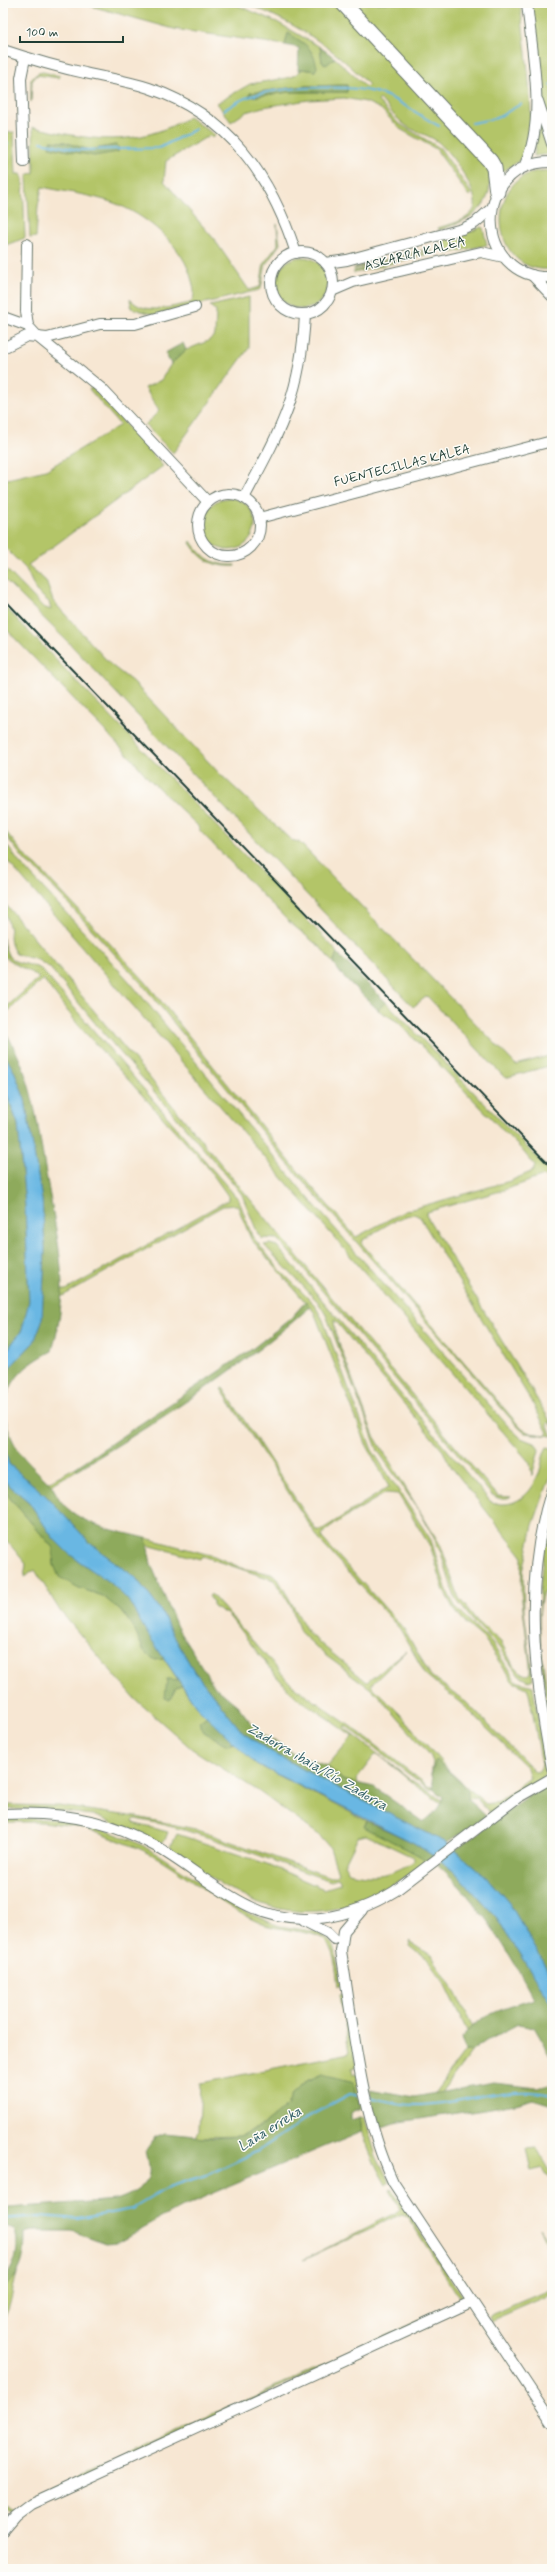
<svg xmlns="http://www.w3.org/2000/svg" width="555" height="2572" font-family="Mynerve,sans-serif">
  <style>
    .green { fill: #b3c568; stroke: #69814e; fill-rule: evenodd }
    .forest { fill: #8eaa5c; stroke: #567448 }
    .water { fill: #69b7e3; stroke: #447a8c }
    .lines { fill: none; stroke-linecap: round; stroke-linejoin: round }
    .stream { stroke: #69b7e3; stroke-width: 2 }
    .minor-casing { stroke: #6b786c; stroke-width: 12 }
    .highway-casing { stroke: #6b786c; stroke-width: 17 }
    .minor { stroke: #fff; stroke-width: 10 }
    .highway { stroke: #fff; stroke-width: 15 }
    .rail { stroke: #1f3d34; stroke-width: 2 }
    .labels { text-anchor: middle; dominant-baseline: central; stroke-width: 3; stroke-linejoin: round; paint-order: stroke }
    .street-label { font-size: 13px; fill: #1f3d34; stroke: #fdfcf7 }
    .water-label { font-size: 14px; font-style: italic; fill: #356269; stroke: #fdfcf7 }
  </style>
  <rect width="100%" height="100%" fill="#fdfcf7"/>
  <filter id="ink" filterUnits="userSpaceOnUse"><feTurbulence type="fractalNoise" baseFrequency=".025" numOctaves="2"/><feDisplacementMap in="SourceGraphic" scale="8" xChannelSelector="R" yChannelSelector="G"/><feConvolveMatrix kernelMatrix="1 2 1 2 8 2 1 2 1" color-interpolation-filters="sRGB"/></filter>
  <filter id="wash" filterUnits="userSpaceOnUse"><feTurbulence type="fractalNoise" baseFrequency=".012" numOctaves="4" result="noise"/><feDisplacementMap in="SourceGraphic" scale="16" xChannelSelector="R" yChannelSelector="G"/><feGaussianBlur stdDeviation="0.9" result="paint"/><feColorMatrix in="noise" values="0 0 0 0 0 0 0 0 0 0 0 0 0 0 0 0 0 1.4 0 .05"/><feComposite in="paint" operator="in"/></filter>
  <g filter="url(#wash)">
    <rect width="100%" height="100%" fill="#f7e7d3"/>
    <!-- green -->
    <g class="green">
      <path d="M80,3h152l45,19 43,25 2,15 4,3 9,-7 31,29 3,-2c-35,-38 -78,-65 -126,-82h93l152,164c9,39 -16,53 -49,63l-1,-2c12,-4 27,-6 35,-17 11,-14 -23,-59 -35,-69 -9,-7 -20,-9 -30,-15 -11,-7 -19,-18 -28,-28l-2,2 20,22 42,25 32,46 -3,2 -33,-47 -36,-20 -19,-20 -15,-7 -22,-4 -35,2 -46,7 -17,5 -15,10 -14,-19 33,-19 42,-7 11,-8 12,2 -20,-34 -7,-4 -3,12 -111,-16zM347,85v7h-57l-40,5v-4l54,-7z"/>
      <path d="M346,3h174c3,29 18,127 7,149 -5,9 -18,15 -26,21z"/>
      <path d="M532,3h20v130l-12,-42z"/>
      <path d="M43,72l17,4 -1,2 -22,-3 -5,6 -1,21v-23l7,-6z"/>
      <path d="M189,117l26,18 -3,3 -2,-3 -44,26 -2,20 50,58 35,51 11,-3 4,-24 14,-18 -1,-21 3,20 -14,20 -5,24 -2,2 -104,25 -24,-7 -1,-9c15,17 40,8 60,4 8,-9 2,-20 0,-29 -10,-31 -46,-60 -76,-71 -23,-8 -48,-11 -72,-16l-4,19 -2,31 -6,1 -3,-61 2,-3 5,-1 -1,-46c58,13 102,22 156,-10zM50,141l15,1 24,8 26,-5 -21,11 -18,-6h-14z"/>
      <path d="M539,121l13,30v3l-18,2z"/>
      <path d="M14,132l2,42h5l2,5 2,59 -22,8v-113z"/>
      <path d="M552,171v98c-68,7 -68,-106 0,-98z"/>
      <path d="M481,227l2,1 4,17 -42,9 -3,-14 26,-7z"/>
      <path d="M431,248v1l-77,20 -1,-1z"/>
      <path d="M432,251v2l-78,20v-2z"/>
      <circle cx="302" cy="283" r="26"/>
      <path d="M249,297v51l-76,105 -28,-28 14,-14 -14,-23 16,-8 10,-16 15,-14 22,-9 7,-6 1,-24 -6,-5z"/>
      <path d="M93,388l70,78 -135,99 18,16 7,20 58,64 22,17 86,91 72,67 8,2 217,223 36,-10v10l-47,13 -78,-82 -14,11 -341,-361 -69,-68v-12l40,41 8,3 -2,-8 -13,-11 -10,-22 -23,-23v-66l43,-10 74,-45 -31,-36z"/>
      <circle cx="229" cy="524" r="26"/>
      <path d="M191,541c10,17 25,25 44,24v1c-21,1 -33,-5 -45,-23z"/>
      <path d="M3,605l330,342 4,6 -4,10 -12,-15 -33,-27 -87,-89 -4,-7 -48,-46 -16,-19 -130,-134z"/>
      <path d="M3,828l23,29 12,10 106,113 147,183 65,74 49,-26 105,-30 23,-10 2,-5 -13,-16 -124,-128 -20,-12 8,-8 166,171v7l-8,-4 -40,14 -77,22 -1,3 126,209v3l-3,-5 -2,2 5,12 -27,-3 -7,-6 -235,-269 -140,-173 -105,-114 -12,-9 -23,-30zM414,1214l6,3 113,187 15,29 -3,2 -15,-2 -8,-4 -160,-185 1,-4c15,-9 33,-23 51,-26z"/>
      <path d="M3,840l16,22 110,119 175,212 204,233 13,12 15,6 3,6 -7,26 -2,-13 -527,-607z"/>
      <path d="M3,901l455,549 40,46 13,1c-7,5 -14,1 -20,-3l-192,-231 -22,-24 -16,-1 -3,-4 -16,-39 -9,-12 -134,-155 -48,-59 -13,-9 -22,-6c-9,-14 -4,-15 -7,-28 -2,-9 -6,-15 -6,-25z"/>
      <path d="M3,938c4,30 16,21 38,31l178,208 20,23 13,36 28,34 34,34 9,16 49,130 59,90 16,51 9,17 35,34 25,39 17,5 13,85 -3,6 -53,36 -14,-15 -8,1v-9l-32,-29 -5,14 2,-13 -3,-7 -55,-63 -50,-37 -25,-23 -9,-26 -17,-26 -72,-24 -2,3 -53,-14 -1,-7 68,18 28,12 29,6 7,5 31,55 58,48 39,-31 -35,34 29,29 49,57 37,33 12,-2 32,-24 -3,-10 -63,-62 -38,-31 -26,-46 -80,-88 -99,-152 2,-1 93,142h5l68,-43 -23,-43 -52,-132 -63,-73 -14,-34 -14,1 -162,91v-7h5l162,-90v-4l-22,-31 -127,-139 -36,-47 -40,37v-6l36,-32c-11,-9 -24,-12 -35,-22zM386,1493l12,1 33,54 13,43 9,17 10,13 20,17 30,44 14,6 2,5 13,72 -3,6 -4,1 -69,-70 -35,-26 -27,-47 -82,-91 1,-5 19,-14z"/>
      <path d="M270,1244l7,2 213,255c19,9 38,-3 46,-21 6,-10 5,-23 11,-33l5,1v24l-19,53 -10,47 1,39 9,68 -4,2 -10,-5 -21,-30 -25,-25 -18,-23 -14,-45 -8,-17 -13,-24 -42,-61 -52,-136 -8,-13 -54,-57zM334,1319l109,132 9,17 70,88 -1,36 9,73v8l-3,2 -6,-2 -8,-8 -12,-23 -24,-21 -18,-23 -18,-52 -68,-112 -38,-101z"/>
      <path d="M76,1467l1,3 -26,15 -3,-3z"/>
      <path d="M3,1490l50,58 1,17 25,23 24,8 21,18 10,15 10,22 9,9 11,-1 14,21 -11,-1 3,21 5,-12 7,-2 14,20 11,10 -8,6 28,23 8,-2 21,21 111,57 -3,5 56,30 6,6c-61,46 -120,69 -193,29 -21,-11 -40,-27 -60,-40l-2,-5 6,-12 90,30 57,25 16,-5v-3l-2,-3 -7,3c-65,-21 -128,-51 -196,-62l-2,2 3,3 32,8 -3,8 -4,3 -68,-28 -46,-5 -44,-1v-4l56,1 78,11 58,12 135,48h5l3,-4 -8,-25 -11,-13 -61,-44 -66,-42 -57,-50 -75,-88 -25,-41 -11,7 2,-13 -23,-28zM366,1835l47,22v4c-21,15 -39,17 -64,11l-5,-7 14,-28z"/>
      <path d="M552,1508v89l-5,-7 -4,2c-12,34 9,106 9,145 -15,-83 -19,-146 0,-229z"/>
      <path d="M211,1594l81,91 75,53 61,48 5,1 -1,3c-30,-19 -57,-43 -86,-64l-1,2 63,50 34,22 -1,3 -25,-17 -37,-31h-4l-18,23 1,6 -15,-4 -16,-14 26,-30 -58,-40 -19,-20 -48,-61 -15,-9v-4l-4,-6z"/>
      <path d="M3,1819c14,-1 73,-2 80,8l-41,-5h-39z"/>
      <path d="M93,1826l39,14 19,10 95,62 33,14 39,6 15,13 9,38 -4,3c-2,-15 -3,-39 -16,-48 -13,-8 -44,-7 -62,-15 -35,-15 -65,-42 -97,-62 -24,-15 -48,-21 -73,-31z"/>
      <path d="M409,1941l23,15 23,36 17,34 -5,5 -24,-50 -14,-20 -19,-15z"/>
      <path d="M344,1993l13,73 -5,2 1,6 4,-1 5,35 -5,3 2,-3 -5,-26 -31,-7 -18,7 -13,11 -5,13 -23,19 -24,11 -44,1 3,-7 2,-47 148,-30 -9,-59z"/>
      <path d="M465,2051h7l-32,43 -7,1z"/>
      <path d="M360,2117l5,1 11,38 13,26 -3,3c-12,-21 -23,-44 -26,-68z"/>
      <path d="M536,2147l16,27v10l-9,-16 -12,3 -5,-23z"/>
      <path d="M392,2189l71,107 1,6 -449,209 -12,-5v-3l11,5 5,-2 22,-12 188,-88h7l218,-102 5,-7 -52,-81 -6,-2 -98,46 92,-47 5,-5 -10,-18z"/>
      <path d="M540,2228l12,18v10z"/>
      <path d="M17,2274c-5,14 -5,33 -14,45v-29z"/>
      <path d="M552,2289v5l-62,27 -2,-5z"/>
    </g>
    <!-- forest -->
    <g class="forest">
      <path d="M288,33c17,11 24,13 29,34l-2,4 -12,-2 -5,2 1,-23 -14,-3z"/>
      <path d="M320,47l15,11 -9,7 -4,-3z"/>
      <path d="M347,85v7h-57l-41,5 1,-4 54,-7z"/>
      <path d="M50,141l15,1 24,8 27,-5 3,3 -1,4 -24,4 -45,-9z"/>
      <path d="M183,343l3,7 -15,14 -6,-11z"/>
      <path d="M337,953l49,49 -8,8 -37,-36 -8,-11z"/>
      <path d="M3,1028c31,48 34,97 44,151 6,35 14,70 15,106 0,22 -4,45 -10,66 -28,15 -40,25 -49,57v-29l8,-13 23,-24 8,-21 3,-73 -3,-48 -17,-100 -10,-27 -12,-21z"/>
      <path d="M3,1084l15,40 7,81 4,96 -7,29 -19,26z"/>
      <path d="M306,1301l4,6c-71,63 -151,114 -233,163l-1,-3 176,-118 38,-30z"/>
      <path d="M3,1408c9,41 16,46 45,74 7,6 9,16 16,23 20,21 54,26 82,33l5,26 26,63 37,59 24,20 21,27 23,12 11,9 34,12 16,14 31,7 49,35c9,-6 17,-14 20,-25l-9,-7 -3,-15 5,-15 32,30v9l18,17 -39,27 -121,-61 -51,-28 -32,-21 -49,-62 -26,-45 -6,-14 -26,-34 -44,-33 -48,-51 -35,-30 -6,-21z"/>
      <path d="M3,1480l26,22 24,36 16,16 44,31 15,15 36,59 -11,1 -9,-9 -10,-22 -10,-15 -21,-18 -24,-8 -20,-11 -5,-12 -1,-17 -50,-58z"/>
      <path d="M167,1679l11,1 4,6 -7,2 -5,12 -5,-2z"/>
      <path d="M207,1716l28,27 -8,2 -23,-13 -5,-10z"/>
      <path d="M552,1783v194l-42,-73 -22,-25 -33,-29 87,-64z"/>
      <path d="M367,1821l47,22 19,13 -7,6 -6,-6 -56,-29z"/>
      <path d="M441,1861l17,14 39,43 55,88v52l-18,-31 -16,-3 -32,17 -14,10h-7l-4,-13c22,-26 43,-29 73,-39 -23,-45 -57,-100 -96,-134z"/>
      <path d="M323,2074l31,8 5,26 -8,6v6l9,-3 2,14 -179,75 -66,36 -11,1 -34,-12h-41l-6,2c0,26 -3,39 -22,57v-11c12,-11 18,-34 11,-50l-11,-4v-14l5,-3 108,-8c12,-4 31,-12 33,-27 1,-7 -2,-16 -3,-23l9,-13 10,-4 50,5 25,-2 24,-11 23,-19 5,-13 13,-11z"/>
      <path d="M494,2083l44,5 14,-4v21l-19,-6 -17,5 -122,19 -17,6 -4,-14 -3,-26 44,8z"/>
    </g>
    <!-- water -->
    <g class="water">
      <path d="M3,1052l12,21 10,27 17,100 3,48 -3,73 -8,21 -23,24 -8,13v-23l19,-26 7,-29 -4,-96 -7,-81 -15,-40z"/>
      <path d="M3,1443l6,21 35,30 48,51 44,33 26,34 6,14 26,45 49,62 32,21 51,28 121,61 41,36 22,25 42,73v29l-55,-88 -39,-43 -17,-14 -27,-18 -158,-79 -60,-58 -49,-73 -19,-33 -15,-15 -44,-31 -16,-16 -24,-36 -26,-22z"/>
    </g>
    <g class="lines">
      <!-- stream -->
      <g class="stream">
        <path d="M550,85l2,-1"/>
        <path d="M224,110c7,-4 15,-10 24,-13 30,-11 112,-14 141,0 17,8 33,20 50,29"/>
        <path d="M472,123l25,-5 24,-14"/>
        <path d="M41,142l37,8 81,-2 37,-19"/>
        <path d="M3,148l5,-4"/>
        <path d="M369,2097c16,3 33,9 49,8 44,-1 90,-21 134,-10"/>
        <path d="M3,2219l36,-3 39,3 54,-10 37,-22 40,-13 49,-23 55,-37 37,-20 11,2"/>
      </g>
    </g>
  </g>
  <g filter="url(#ink)">
    <g class="lines">
      <!-- minor casing -->
      <g class="minor-casing">
        <g id="minor">
          <path d="M3,50c27,9 54,17 82,23 21,5 43,8 64,15 80,27 122,88 147,165"/>
          <path d="M538,101l14,43"/>
          <path d="M24,162l-3,-84 4,-20"/>
          <path d="M552,162c-82,-1 -79,119 0,115"/>
          <path d="M524,167c23,-48 8,-112 3,-164"/>
          <path d="M27,244l-1,67 2,15 11,12 63,51 106,113"/>
          <circle cx="302" cy="283" r="31"/>
          <path d="M326,263l21,-3 115,-31 13,-6 17,-15"/>
          <path d="M532,275l20,21"/>
          <path d="M332,291l21,-9 128,-30 23,5"/>
          <path d="M3,317l25,9"/>
          <path d="M3,348l24,-12 20,2 53,-14h35l60,-17"/>
          <circle cx="229" cy="525" r="31"/>
          <path d="M244,498c37,-69 57,-103 61,-183"/>
          <path d="M259,518l293,-77"/>
          <path d="M552,1489c-30,93 -18,185 0,279"/>
          <path d="M3,1814c53,-3 105,5 152,32 32,18 60,44 94,60 48,24 102,12 146,-15l122,-93 35,-20"/>
          <path d="M362,1910l-18,21 -3,20c13,78 19,160 52,231l159,240"/>
          <path d="M304,1921l24,12 6,6"/>
          <path d="M3,2530l12,-14 16,-12 440,-202"/>
        </g>
      </g>
      <!-- highway casing -->
      <g class="highway-casing">
        <path id="highway" d="M343,3l147,158 4,7 3,24"/>
      </g>
      <!-- minor -->
      <use href="#minor" class="minor"/>
      <!-- highway -->
      <use href="#highway" class="highway"/>
      <!-- rail -->
      <path class="rail" d="M3,598l549,570"/>
    </g>
  </g>
  <g class="labels">
    <!-- street labels -->
    <g class="street-label">
      <text transform="translate(415 254) rotate(-14)">ASKARRA KALEA</text>
      <text transform="translate(402 466) rotate(-14)">FUENTECILLAS KALEA</text>
    </g>
    <!-- water labels -->
    <g class="water-label">
      <text transform="translate(317 1767) rotate(30)">Zadorra ibaia/Río Zadorra</text>
      <text transform="translate(270 2129) rotate(-32)">Laña erreka</text>
    </g>
  </g>
  <!-- margin -->
  <rect width="555" height="2572" fill="none" stroke="#fdfcf7" stroke-width="16"/>
  <!-- scale -->
  <path d="M20 36v6h103v-6" fill="none" stroke="#1f3d34" stroke-width="2"/>
  <text x="26" y="36" font-size="12" fill="#1f3d34" stroke="#fdfcf7" stroke-width="3" paint-order="stroke">100 m</text>
</svg>
